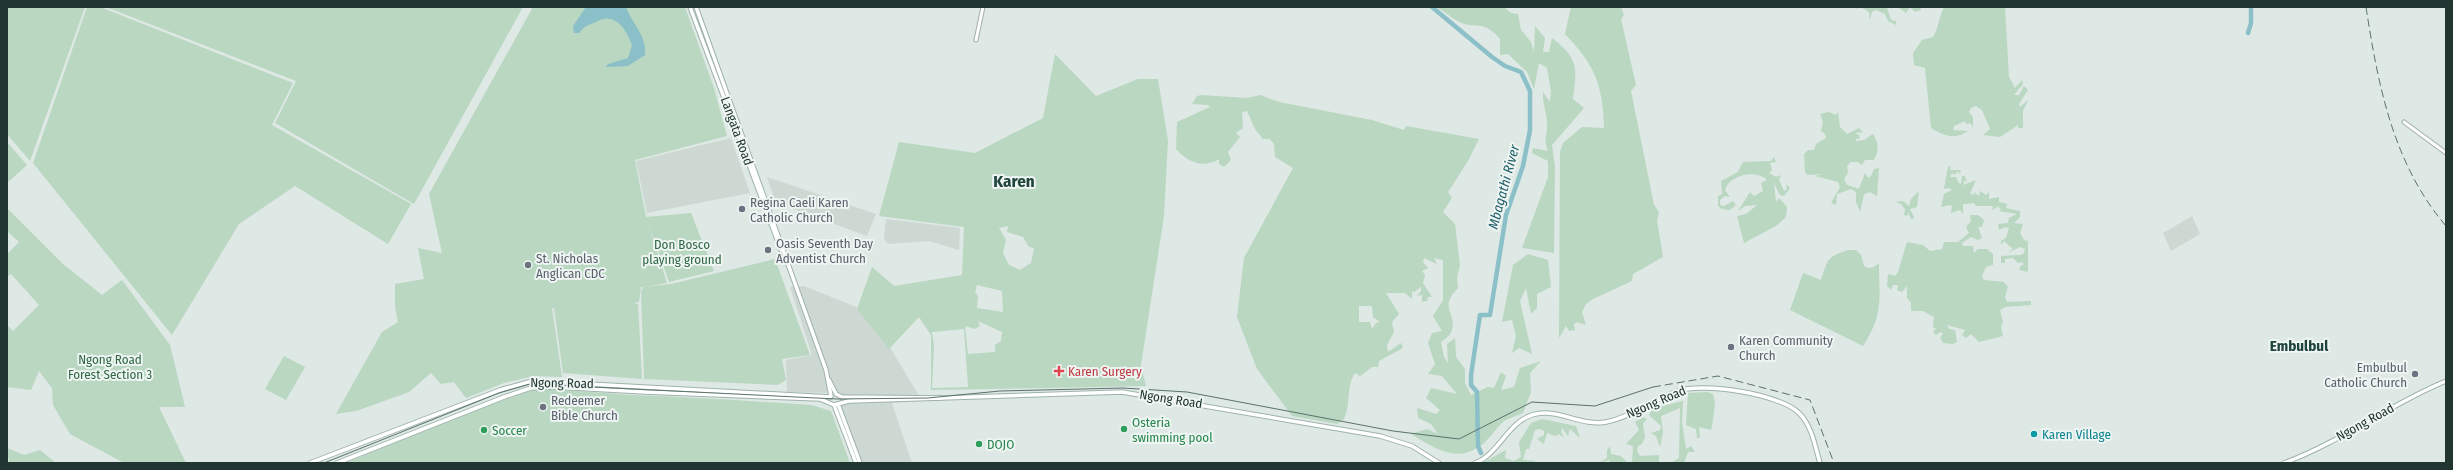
<svg xmlns="http://www.w3.org/2000/svg" width="2453" height="470" font-family="'Fira Sans Condensed',sans-serif">
  <style>
    .built { fill: #cdd8d2 }
    .green { fill: #b9d7c1; fill-rule: evenodd }
    .water { fill: #8bc0c8 }
    .lines { fill: none; stroke-linecap: round; stroke-linejoin: round }
    .river { stroke: #8bc0c8; stroke-width: 4.5 }
    .tertiary-casing { stroke: #a2afaa; stroke-width: 5 }
    .secondary-casing { stroke: #9fb3ab; stroke-width: 5.5 }
    .tertiary { stroke: #fff; stroke-width: 3 }
    .secondary { stroke: #fff; stroke-width: 3.5 }
    .tram { stroke: #5b726b; stroke-width: 1 }
    .rail { stroke: #5b726b; stroke-width: 1; stroke-dasharray: 8 4; stroke-linecap: butt }
    .worship-dot { fill: #6b7280; stroke: #eef5f2; stroke-width: 1.5 }
    .health-dot { fill: #e0444e; stroke: #eef5f2; stroke-width: 1.5 }
    .leisure-dot { fill: #2e9e5b; stroke: #eef5f2; stroke-width: 1.5 }
    .culture-dot { fill: #0f9aa8; stroke: #eef5f2; stroke-width: 1.5 }
    .labels { text-anchor: middle; dominant-baseline: central; stroke-width: 4; stroke-linejoin: round; paint-order: stroke }
    .street-label { font-size: 13px; fill: #213630; stroke: #eef5f2 }
    .worship-label { font-size: 13px; fill: #5b616d; stroke: #eef5f2; text-anchor: start }
    .park-label { font-size: 13px; fill: #306845; stroke: #eef5f2 }
    .health-label { font-size: 13px; fill: #be3a42; stroke: #eef5f2; text-anchor: start }
    .leisure-label { font-size: 13px; fill: #27864d; stroke: #eef5f2; text-anchor: start }
    .culture-label { font-size: 13px; fill: #0d838f; stroke: #eef5f2; text-anchor: start }
    .water-label { font-size: 14px; font-style: italic; fill: #22606b; stroke: #eef5f2 }
    .quarter-label { font-size: 15px; font-weight: bold; fill: #20453c; stroke: #eef5f2 }
    .district-label { font-size: 17px; font-weight: bold; fill: #20453c; stroke: #eef5f2 }
  </style>
  <rect width="100%" height="100%" fill="#dee8e4"/>
  <!-- built -->
  <g class="built">
    <path d="M731,138l19,55 -103,20 -11,-52z"/>
    <path d="M767,177l109,37 -9,22 -92,-34z"/>
    <path d="M2192,216l8,18 -29,17 -8,-18z"/>
    <path d="M886,219l74,9 -1,22 -30,-9 -41,3 -4,-5z"/>
    <path d="M804,286l52,21 33,39 29,48 2,7 -28,2 20,60h-50l-25,-70 -50,-1 -1,-32 26,-5 -22,-68z"/>
  </g>
  <!-- green -->
  <g class="green">
    <path d="M7,7h78l-55,154 -23,-27z"/>
    <path d="M87,7h13l193,76 -21,42 139,79 -23,40 -93,-58 -56,38 -67,111 -139,-172z"/>
    <path d="M106,7h417l-109,197 -139,-81 21,-42z"/>
    <path d="M533,7h152l29,81 13,48 -92,24 11,57 45,-4 23,58 -45,11 -21,-60 19,61 -22,4 26,-3 104,-25 35,96 -28,4 4,21 -8,5 -134,-6 -3,-87 2,-5h-2l-2,15 -5,1 4,1 4,75 -79,-6 -9,-65h-2l10,69 -28,-1 -30,7 -38,15 -12,-16 -13,2 -10,-11 -22,19 -53,19 -20,3 46,-82 16,-10 -3,-15v-23l29,-5 -6,-31 24,5 -13,-59z"/>
    <path d="M1439,7h65l7,6 7,1 3,16 10,12 3,10 1,-26 10,12 -2,14h6l3,-14c27,21 25,29 21,61l11,9 -32,37 3,21 -1,87 -32,-5 26,-71v-16l-16,-8 1,-5 15,3c-5,-13 -1,-13 -1,-25 1,-11 -5,-22 -4,-34l7,10 1,-11 -4,-23 -8,-5 -5,26 -7,-17 -19,-18 -8,1v-16c-17,-20 -22,-9 -41,-17 -7,-4 -14,-10 -21,-14z"/>
    <path d="M1571,7h50l3,8 -3,4 15,66 -5,6 23,114 5,7 -2,9 6,36 -30,17 -1,7 -39,18 -7,5 -4,8 4,13 -9,-3 -3,2 1,6 -6,1 -3,-5 -7,12 1,-186 3,-9 19,-16 22,1c-1,-43 -9,-63 -39,-94z"/>
    <path d="M1856,7h64l1,3 -6,2 -5,-5 -4,6 -7,-5h-12l4,12 5,1v4l-8,-4 -3,-7 -9,-4 -4,2 -2,8 -1,-8 -8,-5 -4,2z"/>
    <path d="M1944,7h61l4,70 6,11 7,-8 1,4 -9,11h5l5,-9 4,4 -9,14 1,3 8,-7 -5,11v17h-5v-3l-18,12 -17,-2 7,-6 -8,-19 -6,-4 -5,2 -2,4 4,5v10l-3,-4 -4,1 -1,-3 -11,5 -1,4 15,1c-13,9 -24,5 -37,-3l-6,-60 -11,-3 -1,-12 9,-13 11,-3c6,-10 6,-20 11,-30z"/>
    <path d="M1055,54l41,42 42,-17h20l10,62 -4,75 -23,149 5,21 -215,4v-55l-12,-18 -30,32 -32,-40 15,-42 22,19 68,-11 2,-48 -85,-11 20,-74 76,11 68,-35zM1008,226l-1,6 16,5 6,10 5,1 -3,15 -11,7 -11,-5 -6,-12 3,-13 -7,-12zM977,285l25,6 1,21 -26,-4 1,-12 -3,-4zM978,321l24,11 -1,9 -6,4v7l-27,2 -3,-28 10,3 5,-3zM964,329l4,58 -36,1 2,-42 -2,-14z"/>
    <path d="M1201,95l46,3 13,-3 19,7 93,18 32,10 2,-4 73,13 -11,22 -20,31 4,6 -9,14 12,12 5,41 -3,13 1,10c-20,20 -1,25 -6,42 -1,5 -7,9 -11,12l3,15 4,6 -1,-19 8,-6 1,19 9,12v14l6,12 17,-8 6,1 7,-16 5,4 -5,14 13,-3 6,-19 21,-7 -11,12 1,19 -8,21c-6,3 -15,5 -20,9 -7,6 -12,15 -19,21 -26,22 -48,6 -73,-9l16,-5 11,5 -7,-10 -13,-6 -1,-10 19,6 4,-4 -14,-12 5,-10 26,6 -15,-18 -14,-2 7,-10 -7,-21 4,-10 10,-2 -9,-15 10,-16v-40l-9,-2 3,6 -13,-6 -1,4 5,6 -6,3 3,4 -2,8 9,14h-4l-1,4 -5,1v-7l-5,1 4,-5v-4l-7,5 -2,-1v8l-7,-6h-19l13,21 -7,8 2,10 -7,13 1,7 13,-9 2,5 -24,13 -1,6h-6l-12,9 -5,-3c-9,13 -4,32 -11,46l-7,5 -45,-8 -35,-47 -20,-52 7,-59 49,-90 -18,-11 -1,-13 -4,-5h-7l-8,-10 -8,-18 -5,1 1,16 -7,5 4,4 -12,15 3,8 -7,7 -5,-3v-5c-16,10 -31,3 -43,-10l1,-27 33,-15 -2,-2 -16,-1 5,-8zM1359,306h13l1,11 7,5 -4,1 -4,6 -2,-7h-11z"/>
    <path d="M1829,112l7,3 2,-3 2,15 7,7 12,-6 4,4 -8,1 4,2 1,3 -4,1v2l8,-1 9,-6c6,10 6,16 1,26h-9l-3,5 -4,-3h-7l-4,4 1,7 -4,6 3,6 12,4 6,-16 3,5 3,-2 3,-7 5,-1 -2,28 -7,-4 -6,2 -4,18 -4,-10v-10l-5,-3 -14,5 -1,11 -5,-2 9,-16 -2,-5 -23,-6 7,-2 -14,1 -3,-3 -1,-18 4,-4h6l2,-6 10,-6 -1,-4 -4,-3 2,-9 -3,-8z"/>
    <path d="M7,142l20,23 -20,18z"/>
    <path d="M1774,157l2,5 -6,1 2,7 -3,3 7,4 5,-2 -2,5 5,11 3,-2 -1,-5 4,4 -6,8 -4,-1 -6,-12 2,19 3,-4 8,9 -1,10 -10,9 -32,17 -7,-27 9,-2 11,-9 -12,1 -7,5 12,-19 4,4 9,-5 -2,-8 6,-3c-11,-11 -38,-5 -42,10l5,7 -5,-1 -5,4v5l4,1 9,-5 3,4 -6,5 -8,-1 -4,-3v-10l4,-2 -1,-13 17,-9 5,-10 28,-1z"/>
    <path d="M1951,166l-1,4h11l-1,3 -4,-2 1,3 -2,-1v2l-3,-2 -2,4h6l3,6 2,1 1,-8h3l2,6 -3,-2v5l12,-5 -6,14 4,1v-3l5,4 1,-5 6,4 3,-3v7l10,-2v5l8,2 -1,4 14,3v6l-6,6 9,1 -3,9 4,7 4,1v31l-9,-2 2,-5h3l-2,-3 -4,1 -5,-5 -8,1v4h-4v-7l20,-1 3,-2 1,-4 -5,-2 -12,6 5,-4 -9,-8 -3,4v-4l5,-3 3,-10 -4,-1 -6,3 -1,-6 10,-1 1,-5 8,-4 -18,-3 2,-2 -3,-2 2,-2 -8,5 1,-4h-17l-2,-3 -11,1v10l-3,-4 -9,3 1,-7 -2,-1 -9,2 3,-13 8,-4 -3,-2 -5,1 4,-22z"/>
    <path d="M1919,191l-2,16 -7,2 4,8 -2,3 -4,-7 -1,3 -3,-1 1,-6 -4,-5 -6,-2 8,-1 6,5 2,-7z"/>
    <path d="M7,208l56,56 39,31 20,-15 48,65 15,62h-26l27,56h-62l-54,-29 -17,-29 -1,-17 -13,-17 -8,19 -24,-3v-62l6,6 26,-26 -28,-31 -4,3v-23l12,-12 -12,-11z"/>
    <path d="M1970,215h8l6,5 -2,7h-4l4,11 -4,2 -7,-3 -9,6 1,3h10l1,7 4,-4h9l6,5v11l-7,2 -4,9 2,4 20,2 4,5 -3,10 2,5 24,-1v4l-26,2 -5,3 3,12 -2,5 2,9 -24,6 -8,-8 -5,4 -4,-3 3,-5 -18,-5 2,4 6,1 2,12 -4,2 -10,-1 -3,-6 3,-3 -2,-2 -5,3 -3,-3 3,-3 -3,-2 1,-10 -11,-6h-12v-8l-4,-5v-12l-5,6 -5,-2 1,-5h-5l-2,5 -4,-4 1,-12 7,2 3,-4 9,-30 16,3 7,6 12,-2 2,-7h14l11,-9 -3,-6 5,-6z"/>
    <path d="M1848,250h8l5,5 3,11c7,4 10,1 15,-3 0,35 5,51 -16,83l-73,-36 13,-37 18,7c8,-23 5,-22 27,-30z"/>
    <path d="M1528,254l20,6 3,27 -14,7v14l-6,6 -5,-26 -6,13 12,53 -13,-6 -7,5 4,-17 -4,-16 -10,2 11,-57z"/>
    <path d="M284,356l21,11 -19,33 -21,-11z"/>
    <path d="M531,390c34,-1 67,3 100,5 60,2 120,6 180,10l20,6 19,52h-505l118,-48z"/>
    <path d="M1707,392l6,2 2,10 -3,22 -1,4 -12,-3 1,11h-3l-1,-9 -10,-4 2,-32z"/>
    <path d="M1683,401l-1,21 4,27 5,-3 4,6h-7l-4,11h-13l8,-5 1,-50 -19,8 2,16 -3,15 -4,-11 -5,-3 9,-3 1,-4 -12,-11 2,-5 6,1 5,-5z"/>
    <path d="M1643,417l4,2 -4,5 2,13 -3,7 -4,2 -1,5 3,5 19,-1v8h-48l-2,-3 -10,3 8,-5v-8l3,-4 1,8 10,2 6,6h5l1,-16 -7,-2 13,-14 -4,-8z"/>
    <path d="M1542,419l34,7 4,12 -10,-9 -2,7 -6,-8 -1,3 3,7 -5,-4 -4,2 -8,-3 -3,11 -7,-5 7,-4v-4l-4,-2 -5,1 -6,19h-3l-3,11 13,1 -5,2h-49l24,-13 -1,8 9,3 7,-4 -2,-15 12,-19z"/>
    <path d="M7,448l17,7 16,-5 16,13 -47,-1z"/>
  </g>
  <!-- water -->
  <path class="water" d="M586,7h40c6,17 21,28 19,48l-17,11 -22,1 2,-3 20,-6 4,-13c-5,-14 -16,-32 -32,-25 -10,5 -14,4 -21,13h-5l-1,-7z"/>
  <g class="lines">
    <!-- river -->
    <g class="river">
      <path d="M1432,7l60,50 13,9 16,6 9,19v39l-7,36 -17,49 -16,100h-10l-9,60v10l6,7 1,54 3,7"/>
      <path d="M2248,33l3,-10v-16"/>
    </g>
    <!-- tertiary casing -->
    <g class="tertiary-casing">
      <g id="tertiary">
        <path d="M976,40l7,-33"/>
        <path d="M2404,122l42,31"/>
      </g>
    </g>
    <!-- secondary casing -->
    <g class="secondary-casing">
      <g id="secondary">
        <path d="M690,7l91,243"/>
        <path d="M696,7l130,363 5,26"/>
        <path d="M829,380l7,14 6,3 99,1"/>
        <path d="M838,404l22,59"/>
        <path d="M834,405l22,58"/>
        <path d="M310,463l190,-73 32,-9 298,16"/>
        <path d="M337,463l167,-66 27,-9 24,-1 90,5 175,7 14,6 15,-4 273,-9 258,44 32,10 27,17"/>
        <path d="M1475,463c24,-9 32,-40 57,-48 25,-8 49,12 74,7 26,-5 47,-23 72,-31 25,-9 102,3 121,22 13,13 16,33 21,50"/>
        <path d="M2284,463c57,-21 106,-59 162,-82"/>
      </g>
    </g>
    <!-- tertiary -->
    <use href="#tertiary" class="tertiary"/>
    <!-- secondary -->
    <use href="#secondary" class="secondary"/>
    <!-- tram -->
    <path class="tram" d="M324,463l175,-70 31,-9 307,15 91,-1 72,-7 123,-3 64,4 206,39 66,8 73,-37 63,4 58,-19"/>
    <!-- rail -->
    <g class="rail">
      <path d="M2366,7c12,78 27,157 80,219"/>
      <path d="M1653,387l65,-11 92,24 24,63"/>
    </g>
  </g>
  <!-- markers -->
  <g class="worship-dot">
    <circle cx="742" cy="209" r="4"/>
    <circle cx="768" cy="250" r="4"/>
    <circle cx="528" cy="265" r="4"/>
    <circle cx="1731" cy="347" r="4"/>
    <circle cx="2415" cy="374" r="4"/>
    <circle cx="543" cy="407" r="4"/>
  </g>
  <path class="health-dot" d="M1057 365h4v4h4v4h-4v4h-4v-4h-4v-4h4z"/>
  <g class="leisure-dot">
    <circle cx="1124" cy="429" r="4"/>
    <circle cx="484" cy="430" r="4"/>
    <circle cx="979" cy="444" r="4"/>
  </g>
  <circle class="culture-dot" cx="2034" cy="434" r="4"/>
  <g class="labels">
    <!-- street labels -->
    <g class="street-label">
      <text transform="translate(737 131) rotate(70)">Langata Road</text>
      <text transform="translate(562 383) rotate(1)">Ngong Road</text>
      <text transform="translate(1171 399) rotate(9)">Ngong Road</text>
      <text transform="translate(1656 402) rotate(-23)">Ngong Road</text>
      <text transform="translate(2365 422) rotate(-29)">Ngong Road</text>
    </g>
    <!-- worship labels -->
    <g class="worship-label">
      <text x="750" y="202">Regina Caeli Karen<tspan x="750" dy="15">Catholic Church</tspan></text>
      <text x="776" y="243">Oasis Seventh Day<tspan x="776" dy="15">Adventist Church</tspan></text>
      <text x="536" y="258">St. Nicholas<tspan x="536" dy="15">Anglican CDC</tspan></text>
      <text x="1739" y="340">Karen Community<tspan x="1739" dy="15">Church</tspan></text>
      <text x="2407" y="367" text-anchor="end">Embulbul<tspan x="2407" dy="15">Catholic Church</tspan></text>
      <text x="551" y="400">Redeemer<tspan x="551" dy="15">Bible Church</tspan></text>
    </g>
    <!-- park labels -->
    <g class="park-label">
      <text x="682" y="244">Don Bosco<tspan x="682" dy="15">playing ground</tspan></text>
      <text x="110" y="359">Ngong Road<tspan x="110" dy="15">Forest Section 3</tspan></text>
    </g>
    <!-- health labels -->
    <g class="health-label">
      <text x="1068" y="371">Karen Surgery</text>
    </g>
    <!-- leisure labels -->
    <g class="leisure-label">
      <text x="1132" y="422">Osteria<tspan x="1132" dy="15">swimming pool</tspan></text>
      <text x="492" y="430">Soccer</text>
      <text x="987" y="444">DOJO</text>
    </g>
    <!-- culture labels -->
    <g class="culture-label">
      <text x="2042" y="434">Karen Village</text>
    </g>
    <!-- water labels -->
    <g class="water-label">
      <text transform="translate(1504 187) rotate(-75)">Mbagathi River</text>
    </g>
    <!-- quarter labels -->
    <g class="quarter-label">
      <text x="2299" y="346">Embulbul</text>
    </g>
    <!-- district labels -->
    <g class="district-label">
      <text x="1014" y="181">Karen</text>
    </g>
  </g>
  <!-- border -->
  <rect width="2453" height="470" fill="none" stroke="#213630" stroke-width="16"/>
</svg>
